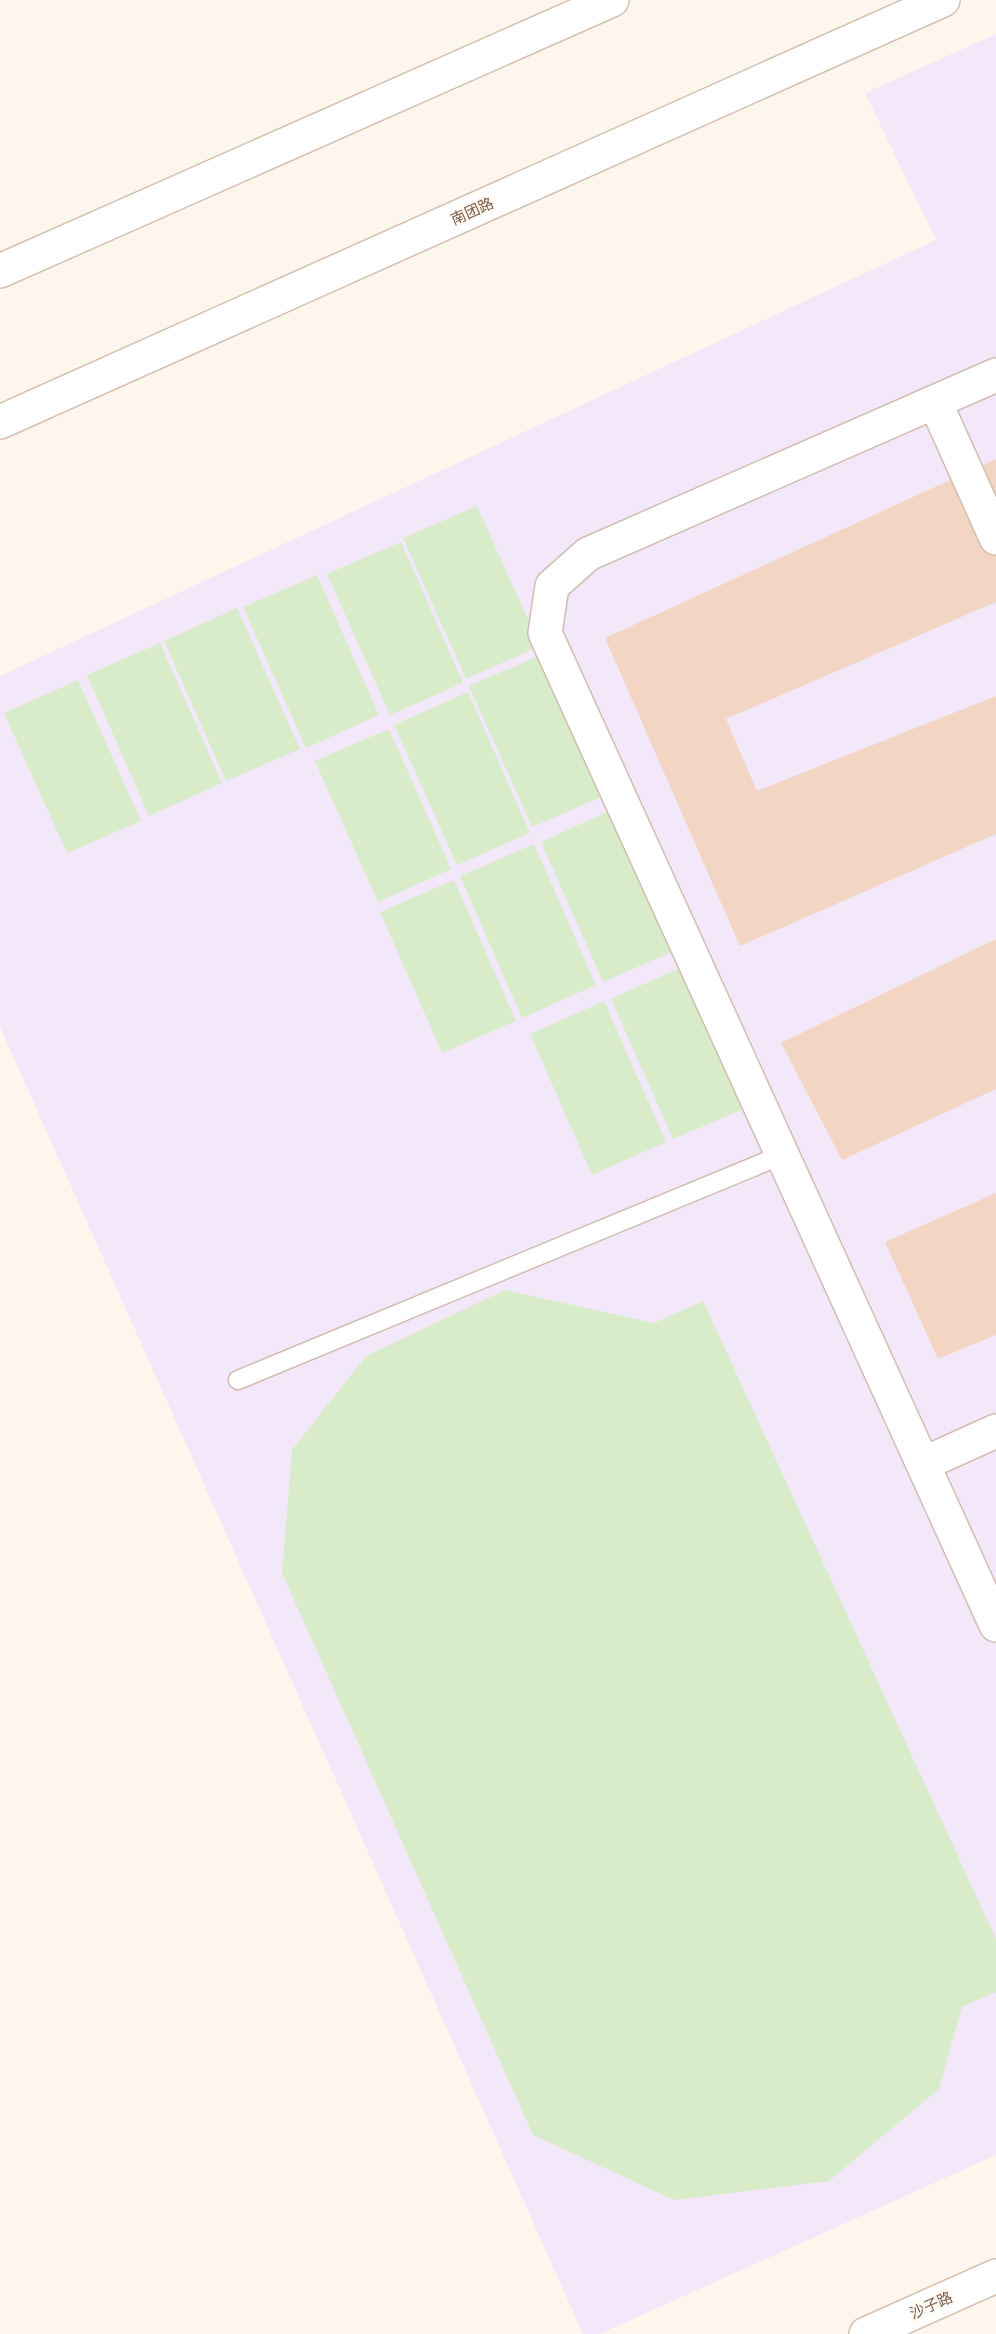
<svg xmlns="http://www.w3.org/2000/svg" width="996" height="2334" font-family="Montserrat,'Noto Sans SC',sans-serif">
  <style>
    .education { fill: #f3e8fa }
    .green { fill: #d8ecc9 }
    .building { fill: #f3d5c3 }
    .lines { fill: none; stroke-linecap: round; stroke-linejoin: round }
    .lane-casing { stroke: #d1beb0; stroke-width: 21 }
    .street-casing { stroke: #d1beb0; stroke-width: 36 }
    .secondary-casing { stroke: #d6c0b0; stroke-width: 36 }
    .lane { stroke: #fff; stroke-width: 18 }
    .street { stroke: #fff; stroke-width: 33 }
    .secondary { stroke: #fff; stroke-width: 33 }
    .labels { text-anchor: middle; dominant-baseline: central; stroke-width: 5; stroke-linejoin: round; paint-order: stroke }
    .street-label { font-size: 15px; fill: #7a5c4d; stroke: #fffaf3 }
  </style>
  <rect width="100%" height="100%" fill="#fdf6ec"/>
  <!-- education -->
  <path class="education" d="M996,34v2121l-396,179h-17l-583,-1307v-351l936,-436 -71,-147z"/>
  <!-- green -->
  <g class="green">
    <path d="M477,506l63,140 -74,33 -63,-141z"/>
    <path d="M401,542l62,141 -73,32 -63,-141z"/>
    <path d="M317,575l62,140 -73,33 -63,-141z"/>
    <path d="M237,608l63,141 -74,32 -62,-140z"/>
    <path d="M160,643l62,140 -73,33 -62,-141z"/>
    <path d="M543,654l63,141 -74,32 -63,-141z"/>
    <path d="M78,680l63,141 -74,32 -63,-140z"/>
    <path d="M468,692l62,141 -73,32 -63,-140z"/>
    <path d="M389,729l62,140 -73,33 -63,-141z"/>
    <path d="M614,809l62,141 -73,32 -62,-140z"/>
    <path d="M534,844l62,141 -74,33 -62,-142z"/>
    <path d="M454,880l62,141 -74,32 -62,-141z"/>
    <path d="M686,965l62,142 -75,32 -62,-140z"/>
    <path d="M604,1001l62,141 -74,33 -62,-141z"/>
    <path d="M505,1290l149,33 49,-22 293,638v53l-34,15 -23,82 -110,92 -155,19 -141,-65 -251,-562 10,-123 74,-94z"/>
  </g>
  <!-- building -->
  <g class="building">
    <path d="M996,459v143l-270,117 31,72 239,-95v138l-256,112 -135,-308z"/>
    <path d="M996,939v150l-154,71 -61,-117z"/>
    <path d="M996,1193v142l-58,24 -53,-117z"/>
  </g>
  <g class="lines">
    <!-- lane casing -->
    <g class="lane-casing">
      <path id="lane" d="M238,1380l544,-225"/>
    </g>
    <!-- street casing -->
    <g class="street-casing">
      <g id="street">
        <path d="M996,375l-408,179 -36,32 -7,47 451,992"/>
        <path d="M935,402l61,136"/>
        <path d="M923,1464l73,-33"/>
      </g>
    </g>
    <!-- secondary casing -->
    <g class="secondary-casing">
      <g id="secondary">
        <path d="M0,271l612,-271"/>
        <path d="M0,422l943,-422"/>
        <path d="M866,2334l130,-58"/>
      </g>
    </g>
    <!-- lane -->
    <use href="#lane" class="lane"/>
    <!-- street -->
    <use href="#street" class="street"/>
    <!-- secondary -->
    <use href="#secondary" class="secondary"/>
  </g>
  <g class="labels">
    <!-- street labels -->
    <g class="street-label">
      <text transform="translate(472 211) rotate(-24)">南团路</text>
      <text transform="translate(931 2305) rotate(-24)">沙子路</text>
    </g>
  </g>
</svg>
